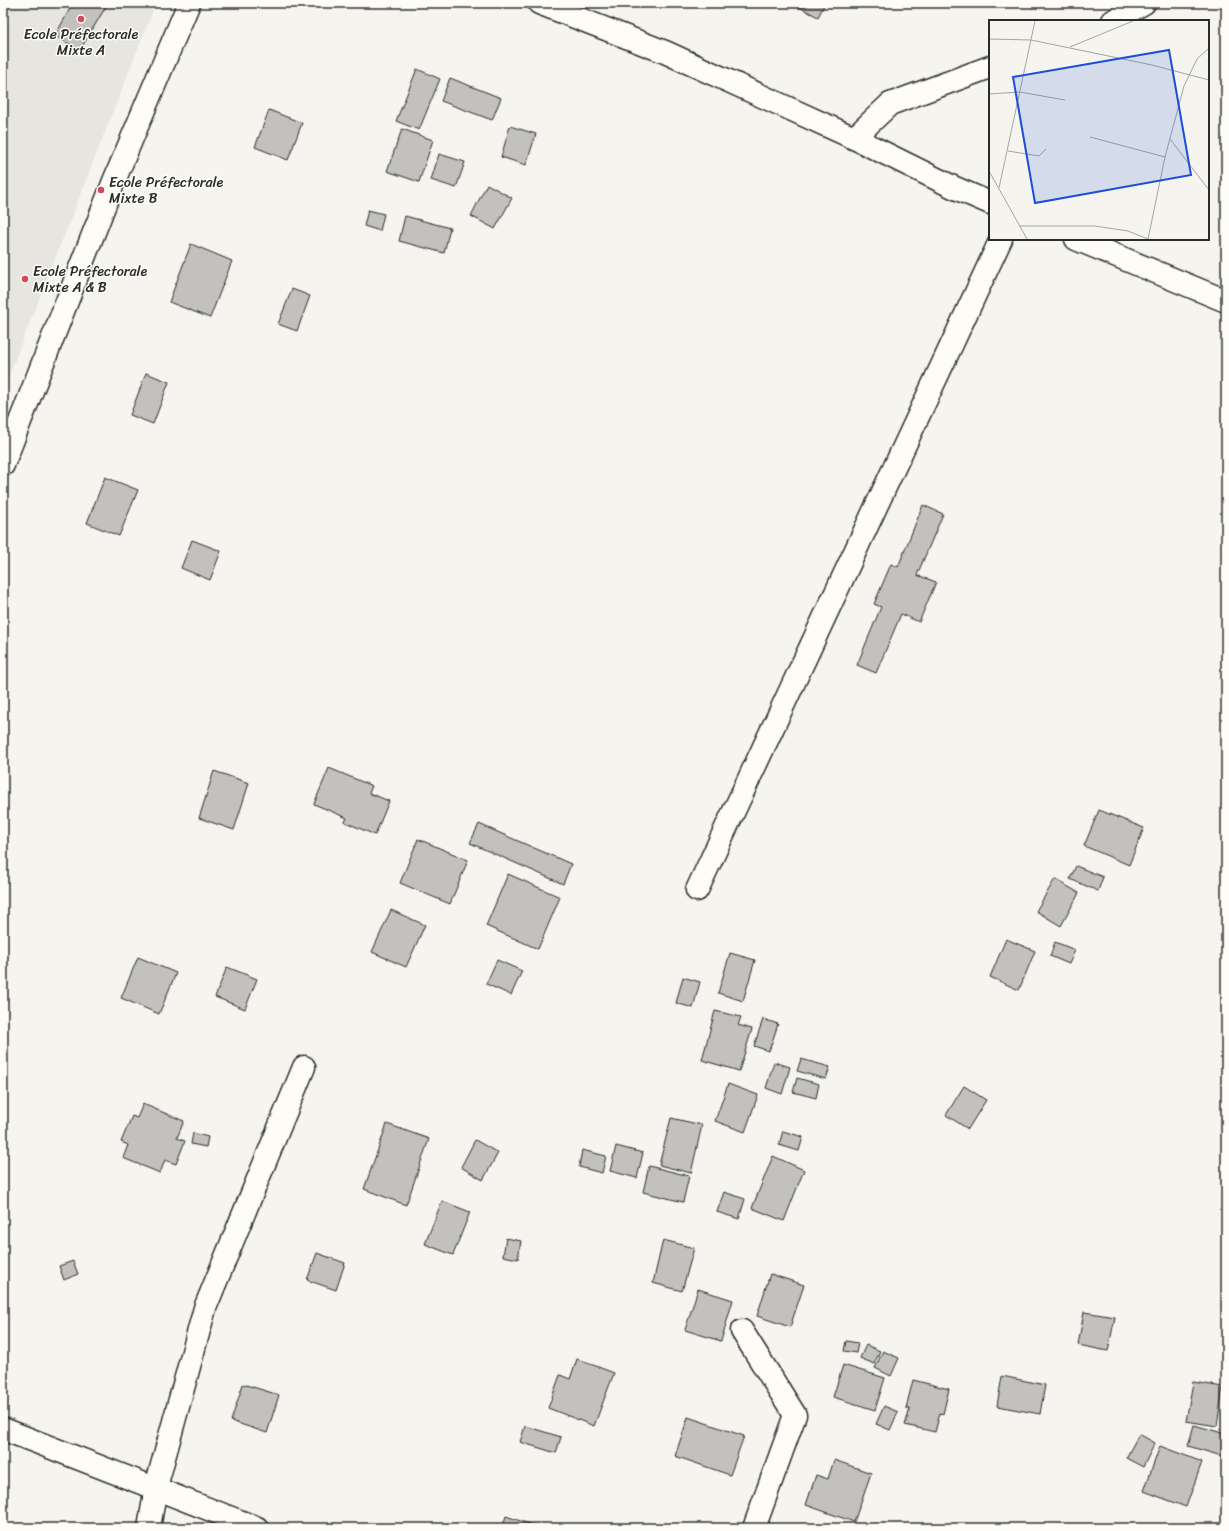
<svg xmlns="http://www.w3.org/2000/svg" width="1229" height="1531" font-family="Sriracha,sans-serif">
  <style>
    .built { fill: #e6e5e0 }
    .building { fill: #c2c1be; stroke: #2b2b2b }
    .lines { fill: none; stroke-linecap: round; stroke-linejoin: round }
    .street-casing { stroke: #2b2b2b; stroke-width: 25 }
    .secondary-casing { stroke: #2b2b2b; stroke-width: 25 }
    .primary-casing { stroke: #2b2b2b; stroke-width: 25 }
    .street { stroke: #fdfcf7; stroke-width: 22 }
    .secondary { stroke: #fdfcf7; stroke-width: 22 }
    .primary { stroke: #fdfcf7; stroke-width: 22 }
    .poi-dot { fill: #d1495b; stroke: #fdfcf7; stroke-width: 1.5 }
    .labels { text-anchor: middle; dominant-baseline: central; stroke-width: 3; stroke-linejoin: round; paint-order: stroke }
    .poi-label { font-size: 14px; fill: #2b2b2b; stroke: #fdfcf7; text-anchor: start }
    .inset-road { fill: none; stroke: #a4a4a1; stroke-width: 1 }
    .view { fill: #1d4ed8; fill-opacity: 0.15; stroke: #1d4ed8; stroke-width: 2 }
    .inset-edge { fill: none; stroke: #2b2b2b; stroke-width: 2 }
  </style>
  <rect width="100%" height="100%" fill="#f5f4ef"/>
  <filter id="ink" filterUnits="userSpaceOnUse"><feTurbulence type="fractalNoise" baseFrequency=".025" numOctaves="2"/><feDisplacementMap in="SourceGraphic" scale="8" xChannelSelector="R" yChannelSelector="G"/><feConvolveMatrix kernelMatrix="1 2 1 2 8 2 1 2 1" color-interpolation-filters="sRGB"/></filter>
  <g filter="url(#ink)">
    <!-- built -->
    <path class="built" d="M3,3h153l-153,387z"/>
    <!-- building -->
    <g class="building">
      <path d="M73,3h35l-28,47 -25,-14z"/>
      <path d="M791,3h34l-7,14z"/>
      <path d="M417,69l23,10 -21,51 -23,-9z"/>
      <path d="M450,78l51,20 -9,22 -51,-19z"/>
      <path d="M269,110l33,13 -14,37 -33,-13z"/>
      <path d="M510,126l26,8 -10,31 -25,-8z"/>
      <path d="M402,129l31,11 -14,42 -32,-11z"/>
      <path d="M439,154l26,8 -9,26 -25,-8z"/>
      <path d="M487,184l25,14 -17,31 -24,-13z"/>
      <path d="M368,210l16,4 -4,17 -16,-5z"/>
      <path d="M405,216l45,12 -6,25 -45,-12z"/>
      <path d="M191,244l41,17 -22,57 -41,-16z"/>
      <path d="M292,289l18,7 -13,35 -19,-7z"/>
      <path d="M146,373l23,9 -16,42 -23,-9z"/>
      <path d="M105,477l33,13 -19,46 -32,-13z"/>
      <path d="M923,505l20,9 -26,61 19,7 -17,40 -18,-8 -25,59 -19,-8 24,-58 -7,-3 17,-40 7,3z"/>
      <path d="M192,540l29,11 -11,29 -29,-12z"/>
      <path d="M329,768l43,18 -3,7 20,8 -14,34 -30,-13 2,-4 -33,-14z"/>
      <path d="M214,771l35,12 -15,47 -35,-12z"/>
      <path d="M1099,810l45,18 -15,37 -45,-19z"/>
      <path d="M479,824l92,40 -8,20 -93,-41z"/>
      <path d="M418,839l50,21 -18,44 -50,-21z"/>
      <path d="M1076,866l27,11 -5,14 -28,-12z"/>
      <path d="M508,874l52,23 -22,52 -52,-23z"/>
      <path d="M1055,879l24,14 -18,33 -25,-15z"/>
      <path d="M391,910l34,15 -19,42 -34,-15z"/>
      <path d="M1006,939l29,12 -16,39 -29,-13z"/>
      <path d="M1055,942l20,8 -6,14 -19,-8z"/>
      <path d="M730,953l25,7 -12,41 -25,-8z"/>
      <path d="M138,957l38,16 -17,41 -38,-16z"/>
      <path d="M497,960l25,11 -11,24 -25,-11z"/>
      <path d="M227,967l30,12 -12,30 -30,-12z"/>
      <path d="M683,977l17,5 -7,26 -17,-5z"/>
      <path d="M715,1011l26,6 -3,8 14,4 -13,42 -37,-11z"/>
      <path d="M763,1019l15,5 -9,27 -15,-5z"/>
      <path d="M801,1059l29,8 -4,12 -29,-8z"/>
      <path d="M774,1062l16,5 -8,27 -16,-6z"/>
      <path d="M797,1078l22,6 -3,14 -23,-6z"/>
      <path d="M728,1084l30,11 -13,37 -30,-11z"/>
      <path d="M964,1086l22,14 -18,29 -22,-14z"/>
      <path d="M143,1104l41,17 -7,17 8,3 -9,23 -11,-4 -5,13 -37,-15 5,-13 -7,-3 11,-26 5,2z"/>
      <path d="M671,1118l31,7 -11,48 -32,-8z"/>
      <path d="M387,1124l42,15 -23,66 -42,-16z"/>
      <path d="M783,1131l20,6 -4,14 -20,-6z"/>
      <path d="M193,1133l15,4 -2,10 -15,-3z"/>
      <path d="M475,1140l23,13 -15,27 -22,-13z"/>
      <path d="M616,1146l27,7 -6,25 -27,-7z"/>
      <path d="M582,1150l24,6 -4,17 -23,-6z"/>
      <path d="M773,1156l31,14 -20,51 -32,-13z"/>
      <path d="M649,1166l40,10 -6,26 -40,-10z"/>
      <path d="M724,1192l21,7 -6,20 -22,-7z"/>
      <path d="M442,1201l28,11 -17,43 -28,-11z"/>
      <path d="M506,1238l15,3 -3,18 -15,-3z"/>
      <path d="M663,1240l31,8 -12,43 -29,-8z"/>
      <path d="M317,1253l28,10 -9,27 -29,-10z"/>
      <path d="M73,1261l5,13 -14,6 -5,-14z"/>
      <path d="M770,1274l34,11 -14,42 -33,-11z"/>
      <path d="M698,1289l35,11 -12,41 -36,-11z"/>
      <path d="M1084,1312l31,5 -7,34 -30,-6z"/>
      <path d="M846,1341l12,2 -2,10 -12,-2z"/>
      <path d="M866,1345l14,6 -6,13 -14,-6z"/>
      <path d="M883,1351l16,7 -8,18 -16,-8z"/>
      <path d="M577,1359l37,14 -20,53 -46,-18 12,-33 10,4z"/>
      <path d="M843,1365l42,13 -10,32 -42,-13z"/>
      <path d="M1002,1376l43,9 -5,29 -43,-8z"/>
      <path d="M913,1380l36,9 -6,25 -3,-1 -5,19 -30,-7 5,-16 -4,-1z"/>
      <path d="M1193,1382l30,5 -6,39 -31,-5z"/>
      <path d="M243,1384l36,11 -12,38 -36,-12z"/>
      <path d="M884,1406l14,6 -8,18 -14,-6z"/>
      <path d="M688,1417l56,19 -14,39 -55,-19z"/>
      <path d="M1194,1425l32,9v18l-1,5 -37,-11z"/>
      <path d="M525,1426l36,11 -5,16 -36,-11z"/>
      <path d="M1139,1434l16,9 -12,24 -17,-9z"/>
      <path d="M1160,1446l42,16 -16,45 -42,-16z"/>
      <path d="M834,1460l37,13 -17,49 -48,-17 10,-30 12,4z"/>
      <path d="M506,1516l35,12h-39z"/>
    </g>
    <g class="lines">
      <!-- street casing -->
      <g class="street-casing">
        <g id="street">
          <path d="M1113,21l31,-18"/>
          <path d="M854,138l36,-34 100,-37"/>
          <path d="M697,890l304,-651"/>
          <path d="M742,1331l53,84 -41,113"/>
          <path d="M3,1429l254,99"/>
          <path d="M149,1528l7,-41 49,-179 99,-241"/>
        </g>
      </g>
      <!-- secondary casing -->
      <g class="secondary-casing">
        <g id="secondary">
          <path d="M539,3l126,49 189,86 99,49 37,16"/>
          <path d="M1076,239l150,62"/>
        </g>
      </g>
      <!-- primary casing -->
      <g class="primary-casing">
        <path id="primary" d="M3,465l111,-284 75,-178"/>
      </g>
      <!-- street -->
      <use href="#street" class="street"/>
      <!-- secondary -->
      <use href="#secondary" class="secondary"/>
      <!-- primary -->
      <use href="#primary" class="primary"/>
    </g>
  </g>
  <!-- markers -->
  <g class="poi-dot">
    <circle cx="81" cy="19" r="4"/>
    <circle cx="101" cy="190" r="4"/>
    <circle cx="25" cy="279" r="4"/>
  </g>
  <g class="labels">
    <!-- poi labels -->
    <g class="poi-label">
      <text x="81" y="34" text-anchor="middle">Ecole Préfectorale<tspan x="81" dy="16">Mixte A</tspan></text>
      <text x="109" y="182">Ecole Préfectorale<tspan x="109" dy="16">Mixte B</tspan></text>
      <text x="33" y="271">Ecole Préfectorale<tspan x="33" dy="16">Mixte A &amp; B</tspan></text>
    </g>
  </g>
  <!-- overview -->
  <g transform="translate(989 20)">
    <rect width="220" height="220" fill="#f5f4ef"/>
    <path class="inset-road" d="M0,19l42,1 121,25 57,15M81,27l63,-26M0,74l31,-2 45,8M101,117l75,20M181,119l39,51M19,131l31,5 7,-7M0,151l38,68M10,168l36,-167M31,206h75l33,5 20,8M159,219l17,-82 19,-71 13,-27 12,-11"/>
    <path class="view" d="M180,30l22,125 -156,28 -22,-126z"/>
    <rect width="220" height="220" class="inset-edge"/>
  </g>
  <!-- margin -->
  <rect width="1229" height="1531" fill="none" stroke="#fdfcf7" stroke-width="16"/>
  <rect x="8" y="8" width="1213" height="1515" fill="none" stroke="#2b2b2b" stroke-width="1.5" filter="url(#ink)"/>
</svg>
